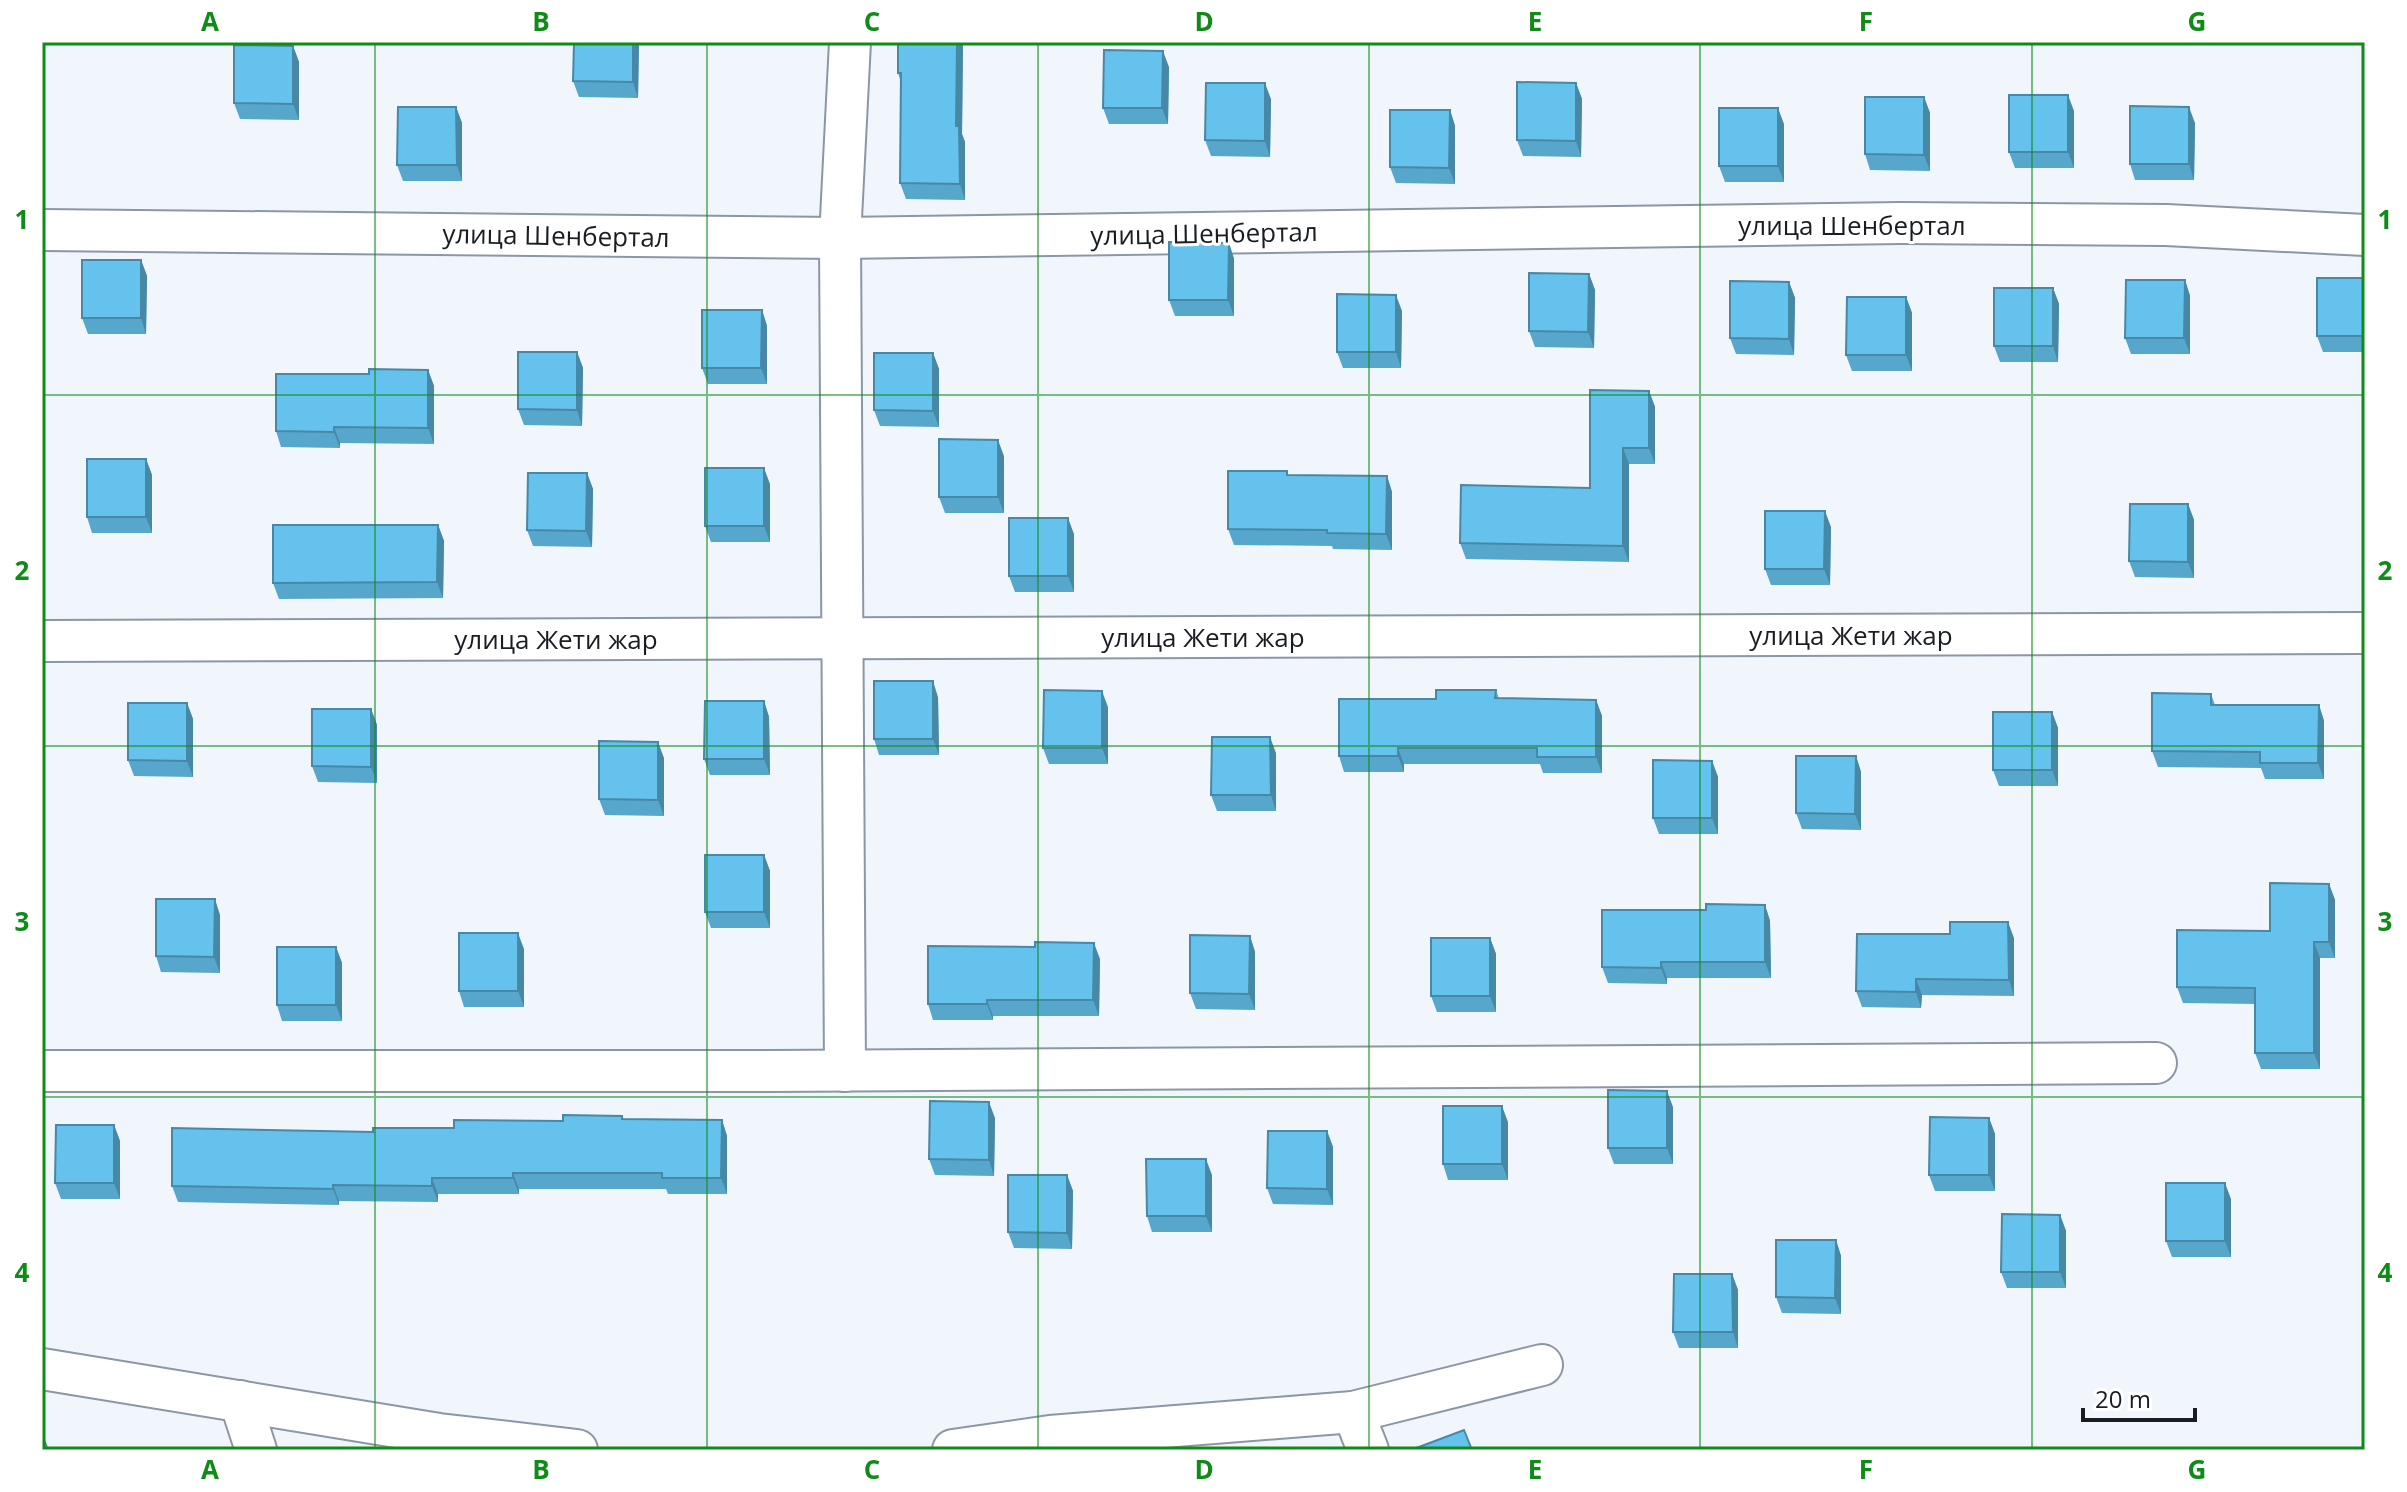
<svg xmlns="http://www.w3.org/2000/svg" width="2407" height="1492" font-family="'Open Sans',sans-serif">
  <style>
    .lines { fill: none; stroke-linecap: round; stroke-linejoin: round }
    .minor-casing { stroke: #8b97a5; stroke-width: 44 }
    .minor { stroke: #fff; stroke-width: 40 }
    .wall { fill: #57a7cc }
    .shaded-wall { fill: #4788a6 }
    .building { fill: #65c2ed; stroke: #4788a6; stroke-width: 2 }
    .grid { fill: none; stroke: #0e8c17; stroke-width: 2; stroke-opacity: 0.55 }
    .labels { text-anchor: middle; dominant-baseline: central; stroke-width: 6; stroke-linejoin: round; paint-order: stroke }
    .street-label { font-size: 26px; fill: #191d23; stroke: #fff }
    .neatline { fill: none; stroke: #0e8c17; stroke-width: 3 }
    .grid-label { font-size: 26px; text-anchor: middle; font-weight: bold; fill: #0e8c17 }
  </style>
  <rect width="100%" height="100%" fill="#f1f6fc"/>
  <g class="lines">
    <!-- minor casing -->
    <g class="minor-casing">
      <g id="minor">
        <path d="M42,230l798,8 1061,-15 265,2 199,10"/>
        <path d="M42,641l2323,-8"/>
        <path d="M42,1071h728l1386,-8"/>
        <path d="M845,1071l-5,-833 10,-196"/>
        <path d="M42,1369l397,65 138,16"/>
        <path d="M240,1401l16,49"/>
        <path d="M1353,1412l15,38"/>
        <path d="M953,1450l97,-14 303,-24 189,-47"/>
      </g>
    </g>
    <!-- minor -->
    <use href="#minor" class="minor"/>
  </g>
  <!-- wall -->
  <g class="wall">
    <path d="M639,42l-1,56 -59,-1 -6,-16z"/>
    <path d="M898,42h65l-1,92 3,8v58l-59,-1 -6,-16 1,-101 -3,-9z"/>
    <path d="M293,46l6,16v58l-59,-1 -6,-16z"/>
    <path d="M1169,67l-1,57h-59l-6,-16z"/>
    <path d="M1576,83l6,16 -1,58 -58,-1 -6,-16z"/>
    <path d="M1924,97l6,16v58l-60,-1 -5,-16z"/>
    <path d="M1271,99l-1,58 -59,-1 -6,-16z"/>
    <path d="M456,107l6,16v58h-59l-6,-16z"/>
    <path d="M1450,110l5,16v58l-59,-1 -6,-16z"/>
    <path d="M2074,111v57h-59l-6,-16z"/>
    <path d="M2195,123l-1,57h-59l-5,-16z"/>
    <path d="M1784,124v58h-59l-6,-16z"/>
    <path d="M1229,243l5,16v57h-59l-6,-16z"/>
    <path d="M141,260l6,16 -1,58h-58l-6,-16z"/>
    <path d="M1589,274l6,16 -1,58 -59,-1 -6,-16z"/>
    <path d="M2365,278v74h-42l-6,-16z"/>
    <path d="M2185,280l5,16v58h-59l-6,-16z"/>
    <path d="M1789,282l6,16 -1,57 -58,-1 -6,-16z"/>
    <path d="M2053,288l6,16 -1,58h-58l-6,-16z"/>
    <path d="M1906,297l6,16v58h-60l-6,-16z"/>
    <path d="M762,310l5,16v58h-59l-6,-16z"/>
    <path d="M1402,311l-1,57h-58l-6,-16z"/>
    <path d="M577,352l6,16 -1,58 -58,-1 -6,-16z"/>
    <path d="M933,353l6,16v58l-59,-1 -6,-16z"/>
    <path d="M428,370l6,16v58l-94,-1v5l-59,-1 -5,-16 93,-57z"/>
    <path d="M1649,391l6,16v57h-26v98l-163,-3 -6,-16 130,-55z"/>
    <path d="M1004,456v57h-59l-6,-16z"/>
    <path d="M146,459l6,16v58h-60l-5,-16z"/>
    <path d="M587,473l6,16 -1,58 -59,-1 -6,-16z"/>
    <path d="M1288,475l99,1 5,16v58l-59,-1 -1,-3 -98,-1 -6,-16z"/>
    <path d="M770,484v58h-59l-6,-16z"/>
    <path d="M2188,504l6,16v58l-59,-1 -6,-16z"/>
    <path d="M438,525l6,16 -1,57 -164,1 -6,-16z"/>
    <path d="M1831,527l-1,58h-59l-6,-16z"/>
    <path d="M1074,534v58h-59l-6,-16z"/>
    <path d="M1496,690l3,9 97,1 6,16v57h-59l-3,-9h-136v8h-60l-5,-16 97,-57z"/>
    <path d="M2211,694l4,11h104l5,16v58h-59l-4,-11 -103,-1 -6,-16z"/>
    <path d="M938,697l1,58h-60l-5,-16z"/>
    <path d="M764,701l5,16 1,58h-60l-6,-16z"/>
    <path d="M187,703l6,16v58l-59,-1 -6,-16z"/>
    <path d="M1108,707v57h-59l-6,-16z"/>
    <path d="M371,709l6,16v58l-59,-1 -6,-16z"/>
    <path d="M2052,712l6,16v58h-59l-6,-16z"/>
    <path d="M1276,753v58h-59l-6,-16z"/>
    <path d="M1856,756l5,16v58l-59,-1 -6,-16z"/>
    <path d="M664,758v58l-59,-1 -6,-16z"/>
    <path d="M1712,761l6,16v57h-59l-6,-16z"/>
    <path d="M764,855l6,16v57h-59l-6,-16z"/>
    <path d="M2329,884l6,16v58h-15v111h-59l-6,-16v-49l-72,-1 -6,-16 93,-56z"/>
    <path d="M1765,905l5,16 1,57h-104v6l-59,-1 -6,-16 104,-57z"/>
    <path d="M220,915v58l-59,-1 -5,-16z"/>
    <path d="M1250,936l5,16v58l-59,-1 -6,-16z"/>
    <path d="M1490,938l6,16v58h-59l-6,-16z"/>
    <path d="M2014,938v58l-92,-1 -1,13 -59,-1 -6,-16z"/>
    <path d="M336,947l6,16v58h-60l-5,-16z"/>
    <path d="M524,949v58h-60l-5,-16z"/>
    <path d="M1100,959l-1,57h-106v4h-60l-5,-16z"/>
    <path d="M1673,1107v57h-59l-6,-16z"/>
    <path d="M622,1116l2,3 98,1 5,16v58h-59l-2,-5h-147v5h-81v8l-99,-1v4l-161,-3 -6,-16 282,-58 109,-7z"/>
    <path d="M995,1118l-1,58 -59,-1 -6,-16z"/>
    <path d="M1989,1118l6,16v57h-60l-6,-16z"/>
    <path d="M1508,1122v58h-60l-5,-16z"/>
    <path d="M114,1125l6,16v58h-59l-6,-16z"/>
    <path d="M1327,1131l6,16v58l-60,-1 -6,-16z"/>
    <path d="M1067,1175l6,16 -1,58 -58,-1 -6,-16z"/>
    <path d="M1212,1175v57h-60l-5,-16z"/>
    <path d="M2231,1199v58h-59l-6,-16z"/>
    <path d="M2060,1215l6,16v57h-59l-6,-16z"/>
    <path d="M1836,1240l5,16v58l-59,-1 -6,-16z"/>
    <path d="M1732,1274l6,16v58h-59l-6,-16z"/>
  </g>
  <!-- shaded-wall -->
  <g class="shaded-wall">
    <path d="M633,42h6l-1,56 -5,-16z"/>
    <path d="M957,42h6l-1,92 3,8v58l-5,-16 -4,-58z"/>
    <path d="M293,46l6,16v58l-6,-16z"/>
    <path d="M1163,51l6,16 -1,57 -6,-16z"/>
    <path d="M1265,83l6,16 -1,58 -5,-16z"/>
    <path d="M1576,83l6,16 -1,58 -5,-16z"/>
    <path d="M2068,95l6,16v57l-6,-16z"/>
    <path d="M1924,97l6,16v58l-6,-16z"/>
    <path d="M456,107l6,16v58l-5,-16z"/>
    <path d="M2189,107l6,16 -1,57 -5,-16z"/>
    <path d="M1778,108l6,16v58l-6,-16z"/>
    <path d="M1450,110l5,16v58l-6,-16z"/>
    <path d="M1229,243l5,16v57l-6,-16z"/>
    <path d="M141,260l6,16 -1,58 -5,-16z"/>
    <path d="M1589,274l6,16 -1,58 -6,-16z"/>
    <path d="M2185,280l5,16v58l-6,-16z"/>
    <path d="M1789,282l6,16 -1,57 -5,-16z"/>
    <path d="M2053,288l6,16 -1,58 -5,-16z"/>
    <path d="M1396,295l6,16 -1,57 -5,-16z"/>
    <path d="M1906,297l6,16v58l-6,-16z"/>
    <path d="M762,310l5,16v58l-6,-16z"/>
    <path d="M577,352l6,16 -1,58 -5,-16z"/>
    <path d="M933,353l6,16v58l-6,-16z"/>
    <path d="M428,370l6,16v58l-6,-16z"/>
    <path d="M1649,391l6,16v57l-6,-16z"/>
    <path d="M334,427l6,16v5l-6,-16z"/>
    <path d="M998,440l6,16v57l-6,-16z"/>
    <path d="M1623,448l6,16v98l-6,-16z"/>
    <path d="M146,459l6,16v58l-6,-16z"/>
    <path d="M764,468l6,16v58l-6,-16z"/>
    <path d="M587,473l6,16 -1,58 -6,-16z"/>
    <path d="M1387,476l5,16v58l-6,-16z"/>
    <path d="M2188,504l6,16v58l-6,-16z"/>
    <path d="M1825,511l6,16 -1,58 -6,-16z"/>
    <path d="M1068,518l6,16v58l-6,-16z"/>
    <path d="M438,525l6,16 -1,57 -6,-16z"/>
    <path d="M933,681l5,16 1,58 -6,-16z"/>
    <path d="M1102,691l6,16v57l-6,-16z"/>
    <path d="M1596,700l6,16v57l-6,-16z"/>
    <path d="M764,701l5,16 1,58 -6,-16z"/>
    <path d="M187,703l6,16v58l-6,-16z"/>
    <path d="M2319,705l5,16v58l-6,-16z"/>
    <path d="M371,709l6,16v58l-6,-16z"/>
    <path d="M2052,712l6,16v58l-6,-16z"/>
    <path d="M1270,737l6,16v58l-5,-16z"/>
    <path d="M658,742l6,16v58l-6,-16z"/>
    <path d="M1398,748l6,16v8l-6,-16z"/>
    <path d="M1856,756l5,16v58l-6,-16z"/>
    <path d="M1712,761l6,16v57l-6,-16z"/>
    <path d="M764,855l6,16v57l-6,-16z"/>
    <path d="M2329,884l6,16v58l-6,-16z"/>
    <path d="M215,899l5,16v58l-6,-16z"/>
    <path d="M1765,905l5,16 1,57 -6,-16z"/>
    <path d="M2008,922l6,16v58l-5,-16z"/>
    <path d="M518,933l6,16v58l-6,-16z"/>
    <path d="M1250,936l5,16v58l-6,-16z"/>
    <path d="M1490,938l6,16v58l-6,-16z"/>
    <path d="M2314,942l6,16v111l-6,-16z"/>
    <path d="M1094,943l6,16 -1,57 -6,-16z"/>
    <path d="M336,947l6,16v58l-6,-16z"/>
    <path d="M1661,962l6,16v6l-6,-16z"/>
    <path d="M1916,979l6,16 -1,13 -5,-16z"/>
    <path d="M987,1000l6,16v4l-6,-16z"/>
    <path d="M1667,1091l6,16v57l-6,-16z"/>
    <path d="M989,1102l6,16 -1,58 -5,-16z"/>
    <path d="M1502,1106l6,16v58l-6,-16z"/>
    <path d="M1989,1118l6,16v57l-6,-16z"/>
    <path d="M722,1120l5,16v58l-6,-16z"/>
    <path d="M114,1125l6,16v58l-6,-16z"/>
    <path d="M1327,1131l6,16v58l-6,-16z"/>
    <path d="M1206,1159l6,16v57l-6,-16z"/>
    <path d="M513,1173l6,16v5l-6,-16z"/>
    <path d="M1067,1175l6,16 -1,58 -5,-16z"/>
    <path d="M432,1178l6,16v8l-6,-16z"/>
    <path d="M2225,1183l6,16v58l-6,-16z"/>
    <path d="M333,1185l6,16v4l-6,-16z"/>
    <path d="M2060,1215l6,16v57l-6,-16z"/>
    <path d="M1836,1240l5,16v58l-6,-16z"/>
    <path d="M1732,1274l6,16v58l-5,-16z"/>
  </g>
  <!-- building -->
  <g class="building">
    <path d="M574,42h59v40l-60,-1z"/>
    <path d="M898,42h59l-1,84h3l1,58 -60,-1 1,-110h-3z"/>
    <path d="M234,45l59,1v58l-59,-1z"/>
    <path d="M1104,50l59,1 -1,57h-59z"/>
    <path d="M1517,82l59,1v58l-59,-1z"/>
    <path d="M1206,83h59v58l-60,-1z"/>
    <rect x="2009" y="95" width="59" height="57"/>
    <path d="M1865,97h59v58l-59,-1z"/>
    <path d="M2130,106l59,1v57h-59z"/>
    <path d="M398,107h58l1,58h-60z"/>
    <rect x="1719" y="108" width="59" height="58"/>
    <path d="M1390,110h60l-1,58 -59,-1z"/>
    <path d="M1169,242l60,1 -1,57h-59z"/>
    <rect x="82" y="260" width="59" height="58"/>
    <path d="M1529,273l60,1 -1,58 -59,-1z"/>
    <rect x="2317" y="278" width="48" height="58"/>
    <path d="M2126,280h59l-1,58h-59z"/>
    <path d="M1730,281l59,1v57l-59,-1z"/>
    <rect x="1994" y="288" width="59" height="58"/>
    <path d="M1337,294l59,1v57h-59z"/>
    <path d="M1847,297h59v58h-60z"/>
    <path d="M702,310h60l-1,58h-59z"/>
    <path d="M518,352h59v58l-59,-1z"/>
    <path d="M874,353h59v58l-59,-1z"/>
    <path d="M369,369l59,1v58l-94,-1v5l-58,-1v-57h93z"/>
    <path d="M1590,390l59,1v57h-26v98l-163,-3 1,-58 129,3z"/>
    <path d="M939,439l59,1v57h-59z"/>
    <rect x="87" y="459" width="59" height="58"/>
    <rect x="705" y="468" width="59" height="58"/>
    <path d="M1228,471h59v4l100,1 -1,58 -59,-1v-3l-99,-1z"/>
    <path d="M528,473h59l-1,58 -59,-1z"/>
    <path d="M2130,504h58v58l-59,-1z"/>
    <path d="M1765,511h60l-1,58h-59z"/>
    <rect x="1009" y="518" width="59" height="58"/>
    <path d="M273,525h165l-1,57 -164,1z"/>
    <rect x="874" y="681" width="59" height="58"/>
    <path d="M1044,690l58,1v57h-59z"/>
    <path d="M1436,690h60l-1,8 101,2v57h-59v-9h-139v8h-59v-57h97z"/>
    <path d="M2152,693l59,1v11h108l-1,58h-58v-11l-108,-1z"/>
    <path d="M705,701h59v58h-60z"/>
    <path d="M128,703h59v58l-59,-1z"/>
    <path d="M312,709h59v58l-59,-1z"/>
    <rect x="1993" y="712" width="59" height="58"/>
    <path d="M1212,737h58l1,58h-60z"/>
    <path d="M599,741l59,1v58l-59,-1z"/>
    <path d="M1796,756h60l-1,58 -59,-1z"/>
    <path d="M1653,760l59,1v57h-59z"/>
    <rect x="705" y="855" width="59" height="57"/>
    <path d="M2270,883l59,1v58h-15v111h-59v-65l-78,-1v-57l93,1z"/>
    <path d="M156,899h59l-1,58 -58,-1z"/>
    <path d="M1706,904l59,1v57h-104v6l-59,-1v-57h104z"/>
    <path d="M1950,922h58l1,58 -93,-1v13l-60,-1 1,-57h93z"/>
    <rect x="459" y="933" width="59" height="58"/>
    <path d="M1190,935l60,1 -1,58 -59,-1z"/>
    <rect x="1431" y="938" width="59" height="58"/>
    <path d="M1035,942l59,1 -1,57h-106v4h-59v-58l107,1z"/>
    <rect x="277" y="947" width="59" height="58"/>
    <path d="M1608,1090l59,1v57h-59z"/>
    <path d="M930,1101l59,1v58l-60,-1z"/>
    <rect x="1443" y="1106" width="59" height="58"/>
    <path d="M563,1115l59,1v3l100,1 -1,58h-59v-5h-149v5h-81v8l-99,-1v4l-161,-3v-58l201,4v-4h81v-8l109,1z"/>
    <path d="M1930,1117l59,1v57h-60z"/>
    <path d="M56,1125h58v58h-59z"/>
    <path d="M1268,1131h59v58l-60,-1z"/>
    <path d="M1146,1159h60v57h-59z"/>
    <path d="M1008,1175h59v58l-59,-1z"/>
    <rect x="2166" y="1183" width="59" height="58"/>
    <path d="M2002,1214l58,1v57h-59z"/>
    <path d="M1776,1240h60l-1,58 -59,-1z"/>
    <path d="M1674,1274h58l1,58h-60z"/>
    <path d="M1464,1430l8,20h-61z"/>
    <path d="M42,1435l6,15h-6z"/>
  </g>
  <!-- grid -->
  <path class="grid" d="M375,42v1408M707,42v1408M1038,42v1408M1369,42v1408M1700,42v1408M2032,42v1408M42,395h2323M42,746h2323M42,1097h2323"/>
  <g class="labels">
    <!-- street labels -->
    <g class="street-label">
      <text x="1852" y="225">улица Шенбертал</text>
      <text transform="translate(1204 233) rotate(-1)">улица Шенбертал</text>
      <text transform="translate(556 235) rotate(1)">улица Шенбертал</text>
      <text x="1851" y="635">улица Жети жар</text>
      <text x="1203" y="637">улица Жети жар</text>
      <text x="556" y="639">улица Жети жар</text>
    </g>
  </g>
  <!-- border -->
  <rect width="2407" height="1492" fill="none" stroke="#ffffff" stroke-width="88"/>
  <!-- scale -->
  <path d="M2083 1408v12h112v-12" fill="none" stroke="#191d23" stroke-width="4"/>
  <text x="2095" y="1408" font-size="24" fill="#191d23" stroke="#ffffff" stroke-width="6" paint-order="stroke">20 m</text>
  <rect x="44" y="44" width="2319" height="1404" class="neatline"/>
  <g class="grid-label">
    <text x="210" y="31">A</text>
    <text x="541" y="31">B</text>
    <text x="872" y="31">C</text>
    <text x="1204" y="31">D</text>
    <text x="1535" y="31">E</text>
    <text x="1866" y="31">F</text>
    <text x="2197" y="31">G</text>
    <text x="22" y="229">1</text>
    <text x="2385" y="229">1</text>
    <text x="22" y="580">2</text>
    <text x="2385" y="580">2</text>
    <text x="22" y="931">3</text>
    <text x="2385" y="931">3</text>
    <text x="22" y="1282">4</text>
    <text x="2385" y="1282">4</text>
    <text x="210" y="1479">A</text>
    <text x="541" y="1479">B</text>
    <text x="872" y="1479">C</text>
    <text x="1204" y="1479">D</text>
    <text x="1535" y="1479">E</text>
    <text x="1866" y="1479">F</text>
    <text x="2197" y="1479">G</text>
  </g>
</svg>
